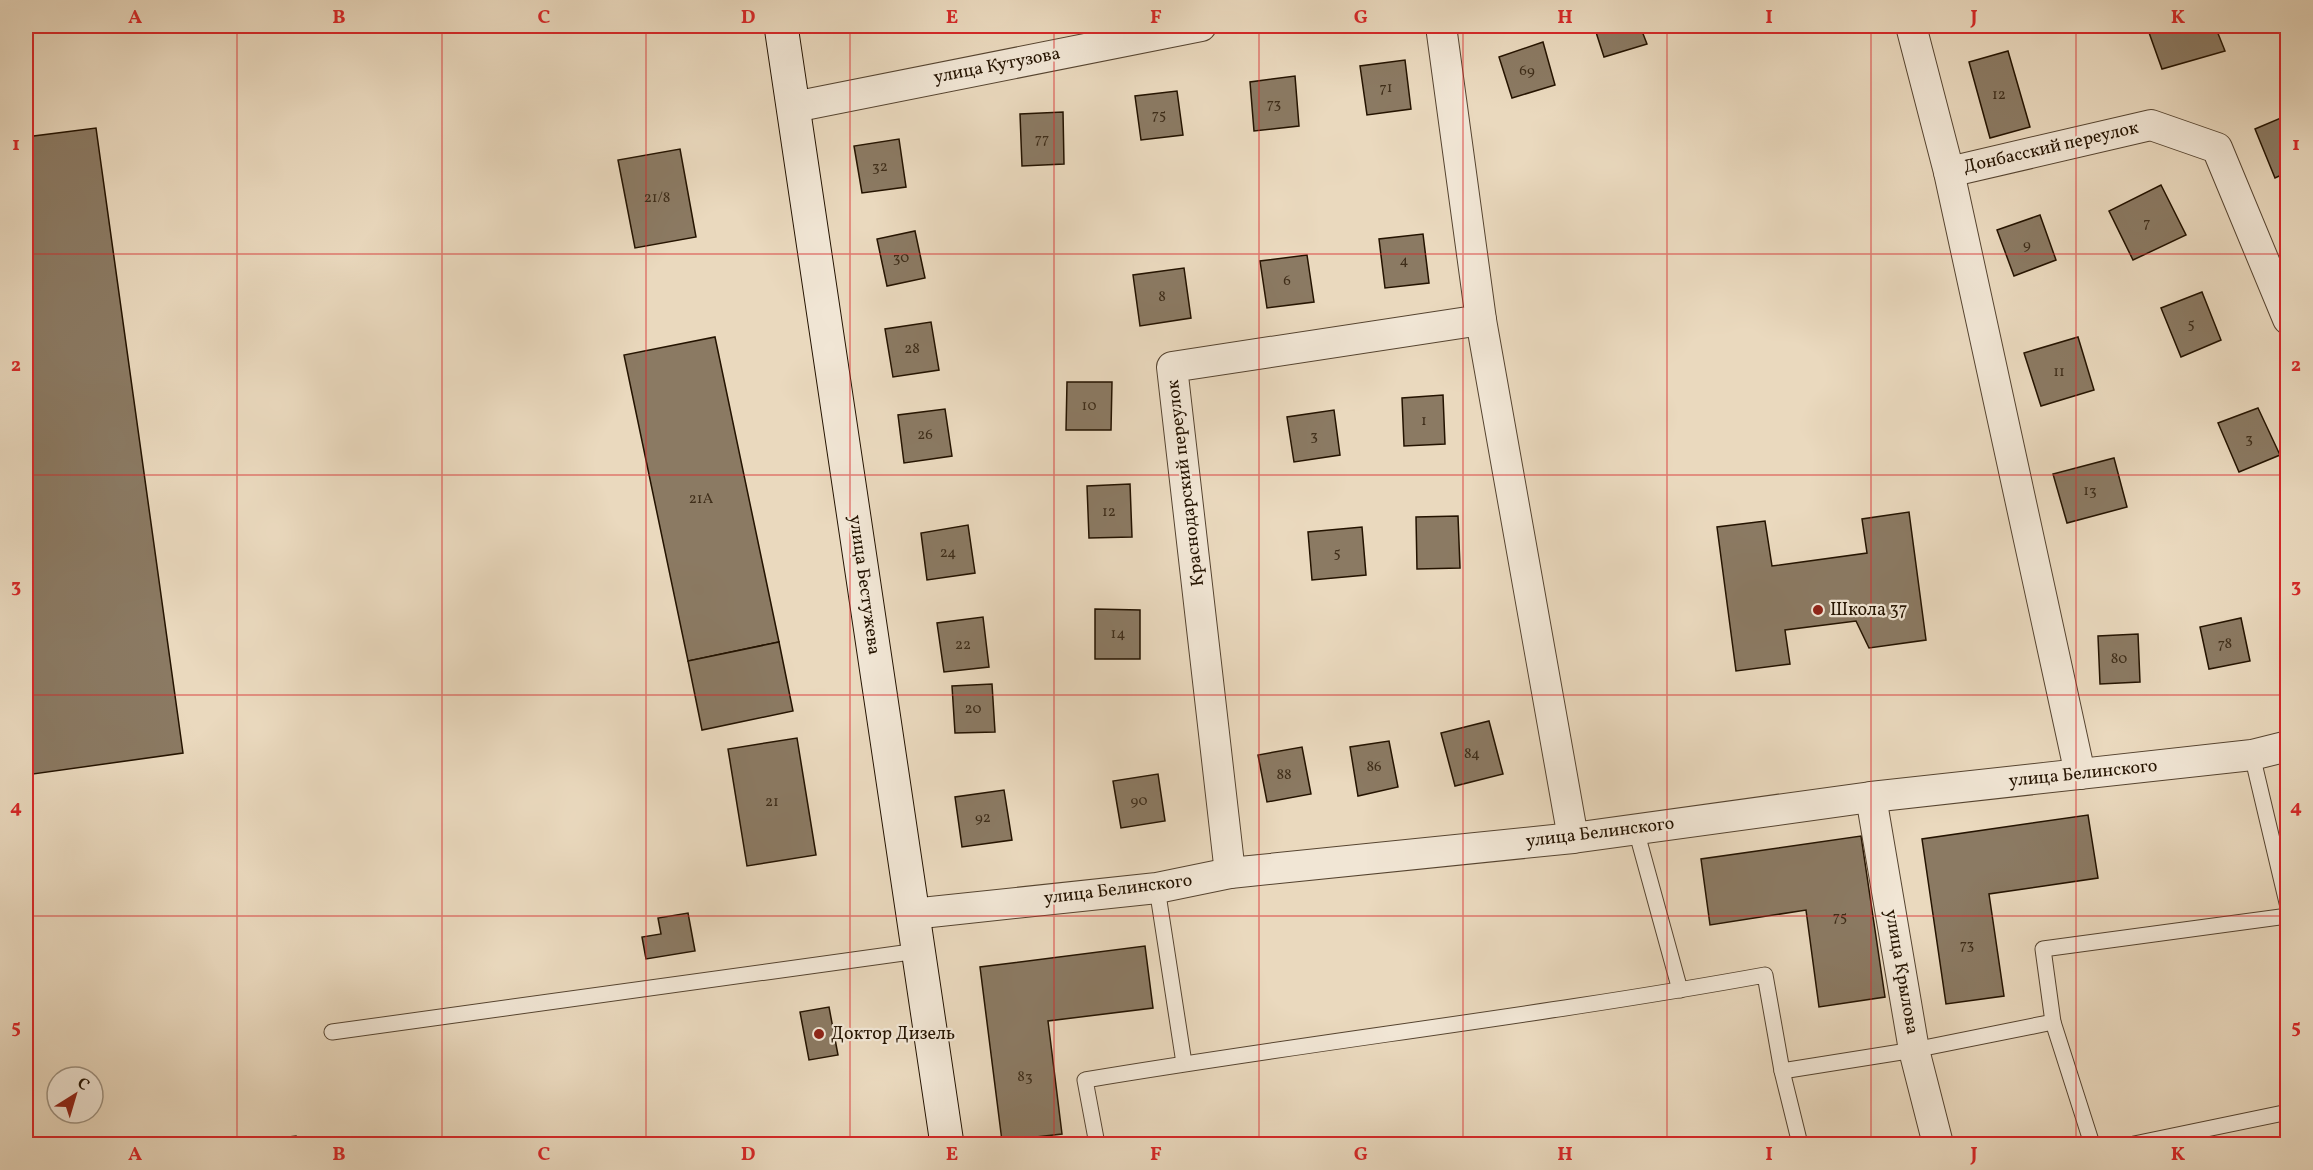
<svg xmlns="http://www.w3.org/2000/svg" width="2313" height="1170" font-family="Vollkorn,serif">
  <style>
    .building { fill: #8b7a63; stroke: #241300; stroke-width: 1.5 }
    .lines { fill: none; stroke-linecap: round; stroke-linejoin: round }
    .lane-casing { stroke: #564430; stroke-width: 17 }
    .street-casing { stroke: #564430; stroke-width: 32 }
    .secondary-casing { stroke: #241300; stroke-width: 35 }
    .lane { stroke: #f1e6d5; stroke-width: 15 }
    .street { stroke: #f1e6d5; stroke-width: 30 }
    .secondary { stroke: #f1e6d5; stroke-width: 33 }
    .grid { fill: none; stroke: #d62828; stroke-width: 1.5; stroke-opacity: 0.55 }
    .poi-dot { fill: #8f2418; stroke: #f1e6d5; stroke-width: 2 }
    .labels { text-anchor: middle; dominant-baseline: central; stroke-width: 4.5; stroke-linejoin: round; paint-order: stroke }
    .number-label { font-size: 15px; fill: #3e2d19 }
    .street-label { font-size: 18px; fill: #241300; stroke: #f1e6d5 }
    .poi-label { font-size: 18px; fill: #241300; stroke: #f1e6d5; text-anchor: start }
    .neatline { fill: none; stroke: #d62828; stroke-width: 2 }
    .grid-label { font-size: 20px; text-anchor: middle; font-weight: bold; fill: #d62828 }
  </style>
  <rect width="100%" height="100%" fill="#ead9be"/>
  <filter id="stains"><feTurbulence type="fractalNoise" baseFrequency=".00333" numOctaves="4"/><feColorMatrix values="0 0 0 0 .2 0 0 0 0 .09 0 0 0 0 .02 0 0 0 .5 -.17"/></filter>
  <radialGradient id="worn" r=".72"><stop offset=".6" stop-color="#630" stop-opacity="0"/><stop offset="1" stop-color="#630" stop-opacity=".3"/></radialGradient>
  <!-- building -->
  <g class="building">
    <path d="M844,26h42v6l-42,1z"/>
    <path d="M1594,26h46l7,18 -43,13z"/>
    <path d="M2151,26h64l10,25 -63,18 -15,-42z"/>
    <path d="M1543,42l12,43 -43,13 -13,-41z"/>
    <path d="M2008,51l22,76 -40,11 -21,-76z"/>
    <path d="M1405,60l6,49 -44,6 -7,-49z"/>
    <path d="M1295,76l4,50 -45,5 -4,-49z"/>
    <path d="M1177,91l6,44 -42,5 -6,-44z"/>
    <path d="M1063,112l1,52 -42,2 -2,-52z"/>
    <path d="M2288,115v57l-13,6 -20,-49z"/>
    <path d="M96,128l87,625 -157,22v-638z"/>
    <path d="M899,139l7,48 -44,6 -8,-47z"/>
    <path d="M680,149l16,88 -61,11 -17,-88z"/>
    <path d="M2161,185l25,50 -53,25 -24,-49z"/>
    <path d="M2040,215l16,45 -42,16 -17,-46z"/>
    <path d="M915,231l10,47 -38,8 -10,-47z"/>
    <path d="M1423,234l6,49 -44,5 -6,-49z"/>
    <path d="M1307,255l7,47 -47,6 -7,-47z"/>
    <path d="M1184,268l7,50 -51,8 -7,-51z"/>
    <path d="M2202,292l19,48 -40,17 -20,-49z"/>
    <path d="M931,322l8,48 -46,7 -8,-48z"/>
    <path d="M715,337l64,305 -91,19 -64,-306z"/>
    <path d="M2078,337l16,53 -53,16 -17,-53z"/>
    <path d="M1067,382h45l-1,48h-45z"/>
    <path d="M1443,395l2,49 -41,2 -2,-48z"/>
    <path d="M2258,408l22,47 -41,17 -21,-49z"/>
    <path d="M945,409l7,47 -48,7 -6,-48z"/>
    <path d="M1334,410l6,45 -46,7 -7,-45z"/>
    <path d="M2114,458l13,49 -60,16 -14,-49z"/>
    <path d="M1130,484l2,53 -43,1 -2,-52z"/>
    <path d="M1909,512l17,128 -57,8 -13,-27 -71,9 5,34 -54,7 -19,-144 48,-6 7,45 95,-13 -5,-34z"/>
    <path d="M1458,516l2,52 -43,1 -1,-52z"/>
    <path d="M968,525l7,48 -48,7 -6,-47z"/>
    <path d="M1362,527l4,48 -54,5 -4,-48z"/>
    <path d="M1095,609l45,1v49h-45z"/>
    <path d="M983,617l6,50 -45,5 -7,-49z"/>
    <path d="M2241,618l9,43 -41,8 -9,-42z"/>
    <path d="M2138,634l2,48 -40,2 -2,-48z"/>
    <path d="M779,642l14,69 -91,19 -14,-69z"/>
    <path d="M992,684l3,48 -40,1 -3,-47z"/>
    <path d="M1489,721l14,53 -48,12 -14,-53z"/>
    <path d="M797,738l19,117 -69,11 -19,-117z"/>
    <path d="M1389,741l9,46 -40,9 -8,-49z"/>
    <path d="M1302,747l9,47 -44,8 -9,-47z"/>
    <path d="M1158,774l7,47 -44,7 -8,-47z"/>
    <path d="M1004,790l8,50 -50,7 -7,-50z"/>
    <path d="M2088,815l10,63 -109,16 15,102 -58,8 -24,-165z"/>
    <path d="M1861,836l24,161 -66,10 -13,-97 -96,15 -9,-66z"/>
    <path d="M688,913l7,38 -49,8 -4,-22 19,-3 -3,-16z"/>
    <path d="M1145,946l8,62 -105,13 14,113 -60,7 -22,-174z"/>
    <path d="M829,1007l9,48 -29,5 -9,-48z"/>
    <path d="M296,1136l1,8h-39l-1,-3z"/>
  </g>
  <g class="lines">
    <!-- lane casing -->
    <g class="lane-casing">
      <g id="lane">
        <path d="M2252,755l36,152"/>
        <path d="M1636,830l44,160"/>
        <path d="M1157,888l27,175"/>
        <path d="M332,1032l586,-81"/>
        <path d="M1782,1071l132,-21 139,-28"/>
        <path d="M1097,1144l-12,-64c226,-38 454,-64 680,-105l17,96 18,73"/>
        <path d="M2092,1144l-39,-122 -10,-73 245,-33"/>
        <path d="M2134,1144l154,-32"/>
      </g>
    </g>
    <!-- street casing -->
    <g class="street-casing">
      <g id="street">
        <path d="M1911,26l38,146 131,602"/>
        <path d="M794,107l407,-81"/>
        <path d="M1949,172l202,-47 66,23 71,171"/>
        <path d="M1481,320l92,518"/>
        <path d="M1871,797l43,253 24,94"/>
        <path d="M1230,873l-58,-506 309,-47 -40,-294"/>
        <path d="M912,914l245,-26 73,-15 343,-35 298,-41 381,-42 36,-9"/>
      </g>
    </g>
    <!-- secondary casing -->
    <g class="secondary-casing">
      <path id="secondary" d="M781,26l166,1118"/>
    </g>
    <!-- lane -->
    <use href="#lane" class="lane"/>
    <!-- street -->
    <use href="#street" class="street"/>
    <!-- secondary -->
    <use href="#secondary" class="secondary"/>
  </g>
  <!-- grid -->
  <path class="grid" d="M237,26v1118M442,26v1118M646,26v1118M850,26v1118M1054,26v1118M1259,26v1118M1463,26v1118M1667,26v1118M1871,26v1118M2076,26v1118M26,254h2262M26,475h2262M26,695h2262M26,916h2262"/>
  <!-- markers -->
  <g class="poi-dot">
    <circle cx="1818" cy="610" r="6"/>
    <circle cx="819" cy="1034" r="6"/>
  </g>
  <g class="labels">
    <!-- number labels -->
    <g class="number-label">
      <text x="1527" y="71">69</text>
      <text x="1386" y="88">71</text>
      <text x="1999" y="95">12</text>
      <text x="1274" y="104">73</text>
      <text x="1159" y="115">75</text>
      <text x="1042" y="139">77</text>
      <text x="880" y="167">32</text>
      <text x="657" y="198">21/8</text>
      <text x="2147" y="223">7</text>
      <text x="2027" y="245">9</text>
      <text x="901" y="258">30</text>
      <text x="1404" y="261">4</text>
      <text x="1287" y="281">6</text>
      <text x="1162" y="297">8</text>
      <text x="2191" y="324">5</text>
      <text x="912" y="349">28</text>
      <text x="2059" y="372">11</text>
      <text x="1089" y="406">10</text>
      <text x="1424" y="421">1</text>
      <text x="925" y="435">26</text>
      <text x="1314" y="436">3</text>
      <text x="2249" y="439">3</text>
      <text x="2090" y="491">13</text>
      <text x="701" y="499">21А</text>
      <text x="1109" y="512">12</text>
      <text x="948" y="553">24</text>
      <text x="1337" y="553">5</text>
      <text x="1118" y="634">14</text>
      <text x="2225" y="644">78</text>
      <text x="963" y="645">22</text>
      <text x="2119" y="659">80</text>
      <text x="973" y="709">20</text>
      <text x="1472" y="754">84</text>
      <text x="1374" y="767">86</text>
      <text x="1284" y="775">88</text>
      <text x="1139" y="801">90</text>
      <text x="772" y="802">21</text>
      <text x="983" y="818">92</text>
      <text x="1840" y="917">75</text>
      <text x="1967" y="945">73</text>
      <text x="1025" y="1077">83</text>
    </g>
    <!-- street labels -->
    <g class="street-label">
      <text transform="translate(997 66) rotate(-11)">улица Кутузова</text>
      <text transform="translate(2051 148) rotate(-13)">Донбасский переулок</text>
      <text transform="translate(1186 483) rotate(-97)">Краснодарский переулок</text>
      <text transform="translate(864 585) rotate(82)">улица Бестужева</text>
      <text transform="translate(2083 774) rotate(-6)">улица Белинского</text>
      <text transform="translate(1600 833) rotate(-7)">улица Белинского</text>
      <text transform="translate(1118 890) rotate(-7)">улица Белинского</text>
      <text transform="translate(1901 972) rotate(80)">улица Крылова</text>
    </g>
    <!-- poi labels -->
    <g class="poi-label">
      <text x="1830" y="610">Школа 37</text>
      <text x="831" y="1034">Доктор Дизель</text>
    </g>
  </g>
  <!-- margin -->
  <rect width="2313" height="1170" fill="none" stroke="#ead9be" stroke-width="66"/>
  <!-- north arrow -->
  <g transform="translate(75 1095) rotate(37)"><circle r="28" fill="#f1e6d5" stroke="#9f9280" stroke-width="1.5"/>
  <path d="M0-4.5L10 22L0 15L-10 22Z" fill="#8f2418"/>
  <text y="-9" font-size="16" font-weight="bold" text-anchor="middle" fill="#241300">С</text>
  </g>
  <rect x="33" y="33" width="2247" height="1104" class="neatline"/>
  <g class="grid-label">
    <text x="135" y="23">A</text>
    <text x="339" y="23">B</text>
    <text x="544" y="23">C</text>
    <text x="748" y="23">D</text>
    <text x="952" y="23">E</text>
    <text x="1156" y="23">F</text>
    <text x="1361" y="23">G</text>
    <text x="1565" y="23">H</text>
    <text x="1769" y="23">I</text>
    <text x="1974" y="23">J</text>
    <text x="2178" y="23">K</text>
    <text x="16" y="150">1</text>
    <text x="2296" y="150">1</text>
    <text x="16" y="371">2</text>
    <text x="2296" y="371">2</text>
    <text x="16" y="592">3</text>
    <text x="2296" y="592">3</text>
    <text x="16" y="813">4</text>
    <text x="2296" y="813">4</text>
    <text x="16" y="1033">5</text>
    <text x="2296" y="1033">5</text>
    <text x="135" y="1160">A</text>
    <text x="339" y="1160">B</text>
    <text x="544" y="1160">C</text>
    <text x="748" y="1160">D</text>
    <text x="952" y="1160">E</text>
    <text x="1156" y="1160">F</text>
    <text x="1361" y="1160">G</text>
    <text x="1565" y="1160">H</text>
    <text x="1769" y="1160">I</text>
    <text x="1974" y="1160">J</text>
    <text x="2178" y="1160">K</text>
  </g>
  <rect width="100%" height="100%" filter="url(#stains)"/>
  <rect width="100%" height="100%" fill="url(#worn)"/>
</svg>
